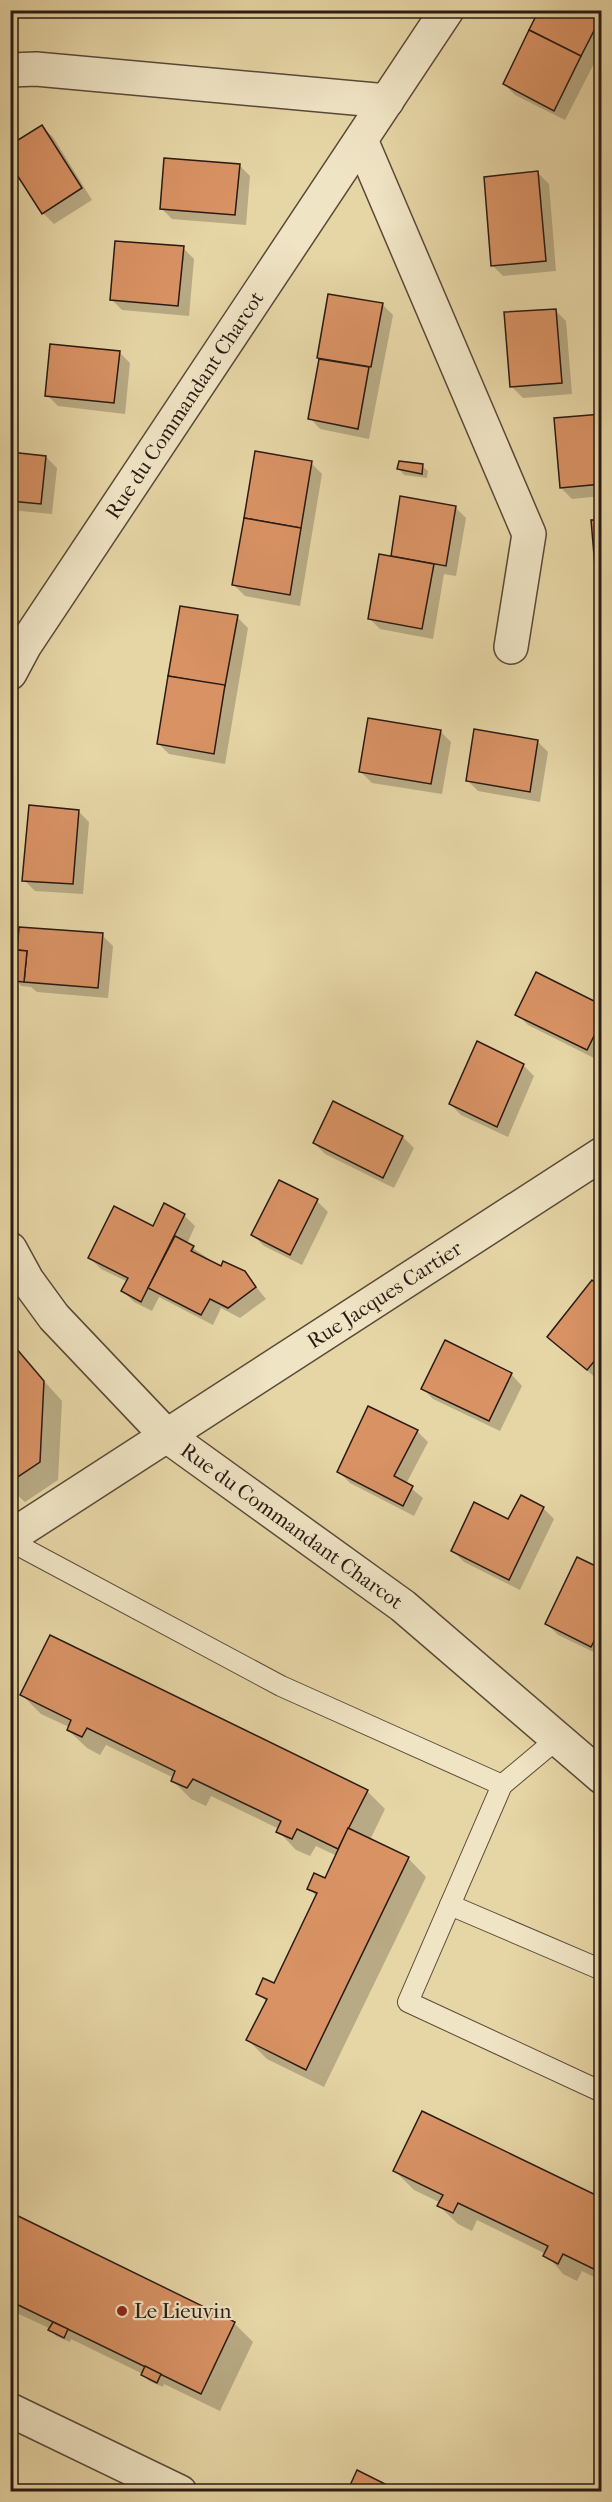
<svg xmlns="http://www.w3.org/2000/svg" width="612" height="2502" font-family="'IM FELL French Canon',serif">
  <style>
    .shadow { fill: #0003 }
    .building { fill: #d89264; stroke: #2a1a13; stroke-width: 1.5 }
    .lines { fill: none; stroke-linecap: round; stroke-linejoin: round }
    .lane-casing { stroke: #594938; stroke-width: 22 }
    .street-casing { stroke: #594938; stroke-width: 36 }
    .lane { stroke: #efe4c4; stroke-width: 20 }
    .street { stroke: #efe4c4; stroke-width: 33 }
    .poi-dot { fill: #8f2418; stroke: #efe4c4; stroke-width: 2 }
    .labels { text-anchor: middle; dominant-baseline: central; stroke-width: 4.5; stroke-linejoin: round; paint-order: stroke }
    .street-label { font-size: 21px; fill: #2a1a13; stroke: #efe4c4 }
    .poi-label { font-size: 21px; fill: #2a1a13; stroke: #efe4c4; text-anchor: start }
  </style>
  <rect width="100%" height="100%" fill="#e6d5a5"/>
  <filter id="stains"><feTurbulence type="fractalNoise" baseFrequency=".00333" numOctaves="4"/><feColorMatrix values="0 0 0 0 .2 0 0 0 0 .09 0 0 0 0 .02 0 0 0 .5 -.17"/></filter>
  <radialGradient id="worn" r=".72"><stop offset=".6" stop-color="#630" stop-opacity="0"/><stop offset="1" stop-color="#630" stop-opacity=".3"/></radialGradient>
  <!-- shadow -->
  <g class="shadow">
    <path d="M538,10h64v38l-37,72 -50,-25 -11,-11 36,-72z"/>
    <path d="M42,127l11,10 39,63 -38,24 -11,-11z"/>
    <path d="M239,165l11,11 -4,49 -74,-6 -11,-11z"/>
    <path d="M538,173l11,11 7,87 -53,5 -11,-11z"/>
    <path d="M183,248l11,11 -5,57 -67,-6 -11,-11z"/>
    <path d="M382,304l11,11 -24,124 -49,-10 -10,-11 10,-58 -2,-2z"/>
    <path d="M555,310l11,11 6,73 -49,4 -11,-11z"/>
    <path d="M119,352l11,11 -5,51 -67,-8 -11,-11z"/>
    <path d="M602,415v81l-30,3 -11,-11z"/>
    <path d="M10,454l36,3 11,11 -5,46 -42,-4z"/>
    <path d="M311,463l11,11 -22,132 -55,-10 -11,-11z"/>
    <path d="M422,466l6,5 -1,7 -23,-3 -5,-6z"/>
    <path d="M401,498l54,9 11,11 -10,58 -12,-2 -11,65 -53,-10 -11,-11 23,-60z"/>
    <path d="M237,617l11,11 -23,136 -56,-10 -11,-11z"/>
    <path d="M440,731l11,11 -9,52 -70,-11 -11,-11z"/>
    <path d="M537,741l11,11 -8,50 -62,-11 -11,-11z"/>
    <path d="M78,811l11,11 -6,72 -48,-3 -11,-11z"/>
    <path d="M102,935l11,11 -5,52 -71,-6 -6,-5 -10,-1 -5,-6z"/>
    <path d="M602,1007v45l-4,8 -70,-35 -11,-11z"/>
    <path d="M478,1043l45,22 11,11 -26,61 -47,-22 -11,-11z"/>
    <path d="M334,1103l69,34 11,11 -20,40 -69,-34 -11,-11z"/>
    <path d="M317,1201l11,11 -26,53 -38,-19 -11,-11z"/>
    <path d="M184,1215l11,11 -8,18 35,24 22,4 22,27 -26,19 -19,-10 -8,17 -54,-28 -7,14 -18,-9 -11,-11 5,-9 -27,-13 -11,-11z"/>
    <path d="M602,1290v86l-4,4 -49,-43z"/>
    <path d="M445,1342l67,33 10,11 -22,45 -67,-32 -11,-11z"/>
    <path d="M10,1343l52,58 -4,79 -33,22 -10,-9 -5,2z"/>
    <path d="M417,1431l11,11 -22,42 17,14 -9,18 -64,-33 -11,-11z"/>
    <path d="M543,1508l11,11 -34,71 -56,-28 -11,-11 56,-30z"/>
    <path d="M602,1571v85l-44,-21 -11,-11z"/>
    <path d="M22,1695l345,96 18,18 -15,31 38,18 18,19 -102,210 -57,-28 -19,-19 19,-38 -9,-9 17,-8 42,-88 -8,-9 17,-8 11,-24 -21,-10 -6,10 -14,-6 -18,-19 1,-2 -68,-33 -5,10 -15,-7 -18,-18 1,-3 -68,-33 -6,10 -13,-7 -19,-18 1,-3 -28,-13z"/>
    <path d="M395,2171l207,28v82l-20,-10 -5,10 -14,-7 -17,-20 -69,-34 -5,11 -14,-7 -19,-18 2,-3 -27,-13z"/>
    <path d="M10,2214l224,109 19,19 -33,69 -56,-27 -1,3 -14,-6 -6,-7 -72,-35 -1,3 -14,-6 -5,-7 -41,-19z"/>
  </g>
  <!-- building -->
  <g class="building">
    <path d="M539,10h63v5l-21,41 -52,-26z"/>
    <path d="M529,30l52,26 -27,55 -51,-27z"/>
    <path d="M42,125l40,63 -40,26 -32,-50v-19z"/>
    <path d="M164,158l76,6 -5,51 -75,-6z"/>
    <path d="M538,171l8,90 -55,5 -7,-89z"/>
    <path d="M115,241l69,5 -6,60 -68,-6z"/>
    <path d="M328,294l55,9 -12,64 -54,-9z"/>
    <path d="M556,309l6,74 -52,4 -6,-75z"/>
    <path d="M50,344l70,7 -6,52 -69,-7z"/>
    <path d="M319,359l50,8 -11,62 -50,-10z"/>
    <path d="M602,414v70l-42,4 -6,-70z"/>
    <path d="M255,451l57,10 -11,67 -57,-10z"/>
    <path d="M10,452l36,4 -5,48 -31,-3z"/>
    <path d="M399,461l24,3 -1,10 -25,-5z"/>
    <path d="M400,496l56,10 -10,60 -55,-10z"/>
    <path d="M244,518l57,10 -11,67 -58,-10z"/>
    <path d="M591,520h11v69l-5,1z"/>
    <path d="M379,554l55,10 -12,65 -54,-10z"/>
    <path d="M180,606l58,9 -13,71 -57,-10z"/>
    <path d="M168,676l57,9 -11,69 -57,-10z"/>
    <path d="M368,718l73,12 -10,54 -72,-12z"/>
    <path d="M474,729l64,11 -8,52 -64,-11z"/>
    <path d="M29,805l50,5 -6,74 -51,-3z"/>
    <path d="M19,927l84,6 -5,55 -74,-6 3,-31 -10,-1z"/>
    <path d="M17,950l10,1 -3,31 -10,-1z"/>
    <path d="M536,972l66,33v15l-15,30 -72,-35z"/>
    <path d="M477,1041l47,23 -27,63 -48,-23z"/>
    <path d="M333,1101l70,35 -20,42 -70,-35z"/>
    <path d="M279,1180l39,19 -28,56 -39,-20z"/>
    <path d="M164,1203l21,11 -44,88 -20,-11 7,-13 -40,-20 26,-52 39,20z"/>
    <path d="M175,1236l19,10 -3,5 30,15 2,-5 22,10 11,16 -28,21 -18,-9 -9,16 -53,-27z"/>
    <path d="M592,1280l10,8v64l-15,18 -40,-33z"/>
    <path d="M445,1340l67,33 -23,48 -68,-32z"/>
    <path d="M10,1341l34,40 -4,81 -30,20z"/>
    <path d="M368,1406l50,24 -24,46 19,10 -10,20 -66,-34z"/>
    <path d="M521,1495l23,12 -35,73 -58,-29 23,-49 34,17z"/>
    <path d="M577,1557l25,12v57l-11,21 -46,-23z"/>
    <path d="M50,1635l318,155 -30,59 -41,-20 -5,10 -16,-7 5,-11 -88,-42 -6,9 -16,-7 4,-10 -88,-43 -5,9 -15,-7 4,-10 -51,-25z"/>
    <path d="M348,1828l61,29 -103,213 -60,-30 21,-41 -11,-5 7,-16 11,5 43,-90 -10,-4 7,-16 11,5z"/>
    <path d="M422,2111l180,87v75l-39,-19 -5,10 -15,-8 5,-10 -90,-43 -5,10 -16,-7 6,-11 -50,-24z"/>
    <path d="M10,2212l225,110 -34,72 -191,-93z"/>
    <path d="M53,2322l15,7 -4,9 -16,-8z"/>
    <path d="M145,2366l16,8 -4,9 -16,-8z"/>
    <path d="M357,2470l44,22h-54z"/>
  </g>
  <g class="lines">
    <!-- lane casing -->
    <g class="lane-casing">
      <g id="lane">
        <path d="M10,1541l271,145 221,99"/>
        <path d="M557,1739l-55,46 -94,217 194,90"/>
        <path d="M450,1905l152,65"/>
      </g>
    </g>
    <!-- street casing -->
    <g class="street-casing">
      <g id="street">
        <path d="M10,70l26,-1 351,32"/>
        <path d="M361,140l168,394 -18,113"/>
        <path id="s1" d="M10,673l15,-28 422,-635"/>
        <path id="s2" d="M10,1249l17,31 27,37 113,119 236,170 199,171"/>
        <path id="s3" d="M10,1537l592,-383"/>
        <path d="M10,2410l170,82"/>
      </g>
    </g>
    <!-- lane -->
    <use href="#lane" class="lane"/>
    <!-- street -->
    <use href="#street" class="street"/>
  </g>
  <!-- markers -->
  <circle class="poi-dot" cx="122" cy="2311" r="6"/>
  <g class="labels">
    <!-- street labels -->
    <g class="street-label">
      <text stroke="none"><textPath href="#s1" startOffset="320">Rue du Commandant Charcot</textPath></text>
      <text stroke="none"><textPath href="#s3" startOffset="446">Rue Jacques Cartier</textPath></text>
      <text stroke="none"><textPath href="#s2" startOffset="399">Rue du Commandant Charcot</textPath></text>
    </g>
    <!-- poi labels -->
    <g class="poi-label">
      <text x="134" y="2311">Le Lieuvin</text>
    </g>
  </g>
  <!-- margin -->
  <rect width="612" height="2502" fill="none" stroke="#e6d5a5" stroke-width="36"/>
  <rect x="12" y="12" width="588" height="2478" fill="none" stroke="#2a1a13" stroke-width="3"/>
  <rect x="18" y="18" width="576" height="2466" fill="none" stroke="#2a1a13" stroke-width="1.5"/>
  <rect width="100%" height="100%" filter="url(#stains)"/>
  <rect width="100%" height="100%" fill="url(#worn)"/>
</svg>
